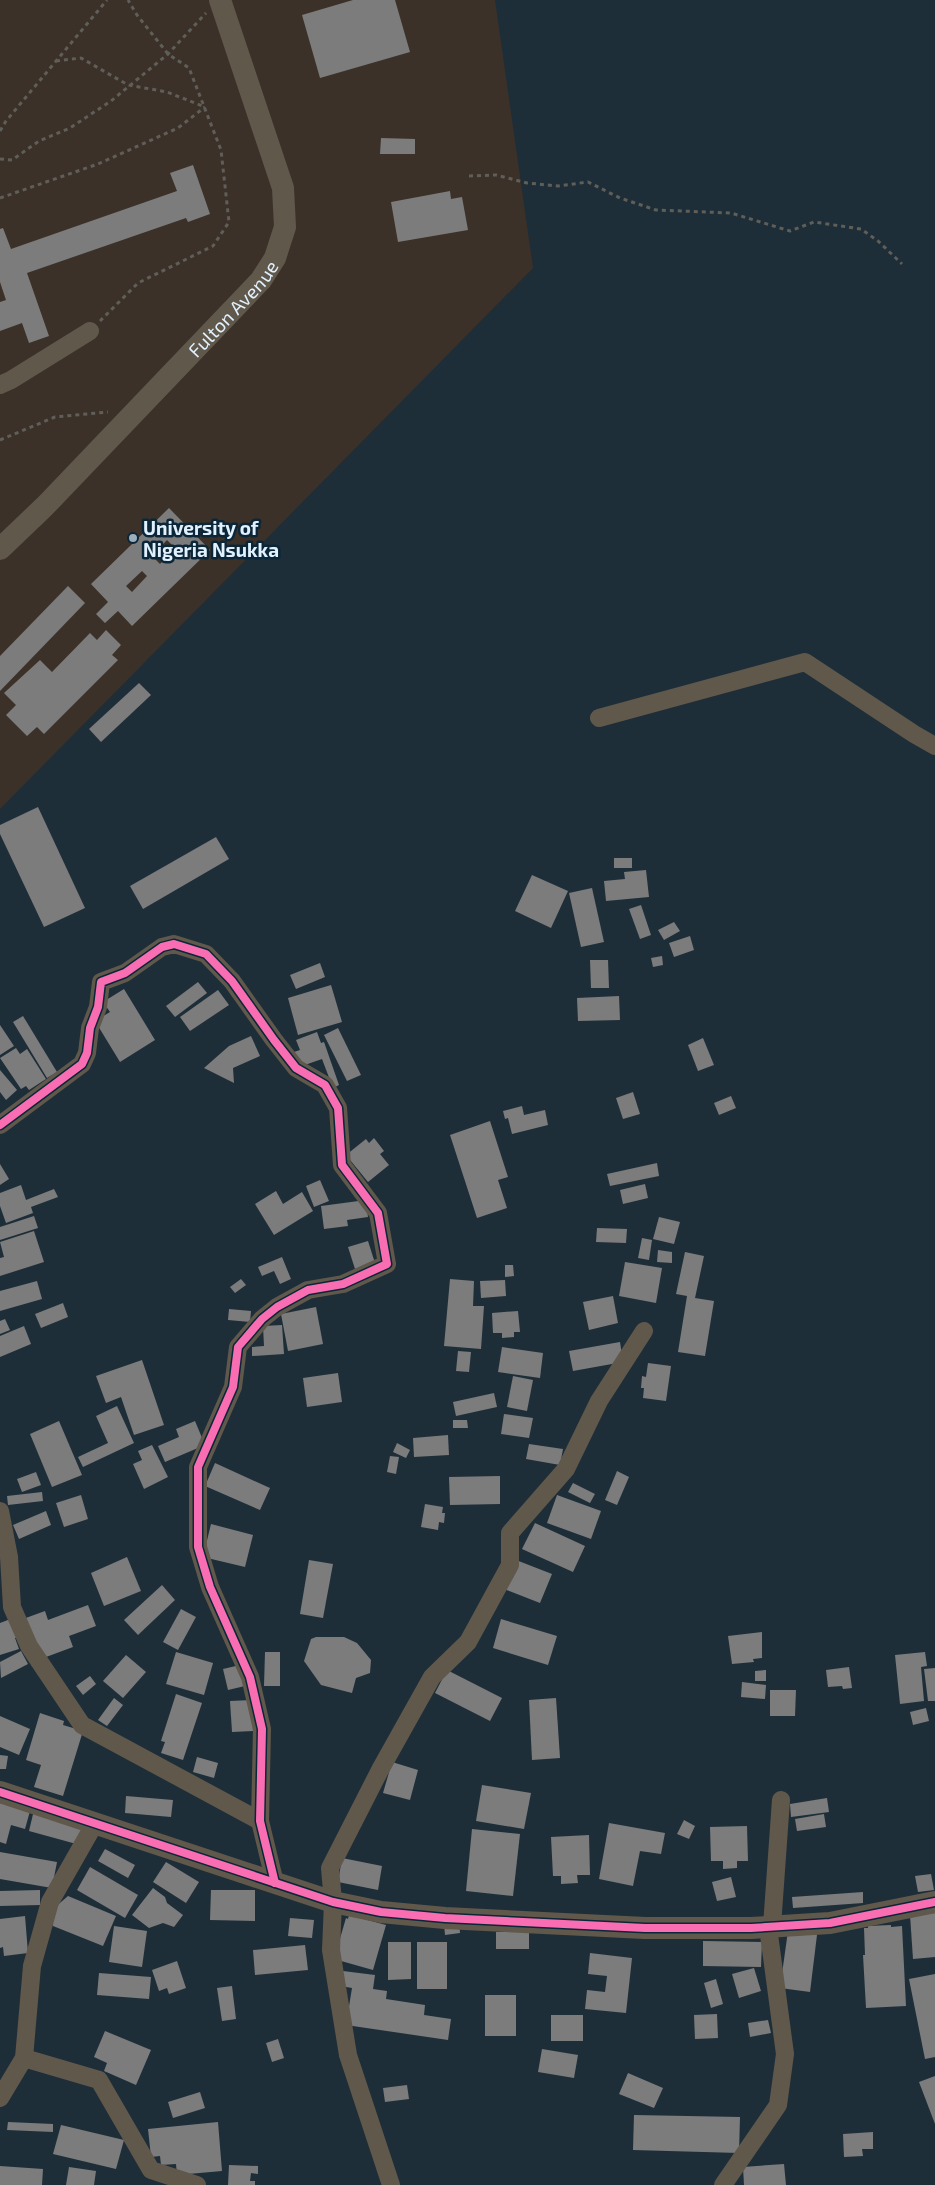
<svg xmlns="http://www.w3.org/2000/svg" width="935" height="2185" font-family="'Exo 2',sans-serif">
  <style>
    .education { fill: #3b3128 }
    .building { fill: #7c7c7d; fill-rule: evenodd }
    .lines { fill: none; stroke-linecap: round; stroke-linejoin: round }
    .path { stroke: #5f5e58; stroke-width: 3; stroke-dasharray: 4 4; stroke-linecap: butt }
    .minor { stroke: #61584c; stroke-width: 18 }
    .tertiary { stroke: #61584c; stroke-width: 22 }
    .cycleway-casing { stroke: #0a2638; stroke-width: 11 }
    .cycleway { stroke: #f96db3; stroke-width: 8 }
    .poi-dot { fill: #9dadb9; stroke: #0a2638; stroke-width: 2 }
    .labels { text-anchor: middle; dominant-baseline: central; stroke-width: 5; stroke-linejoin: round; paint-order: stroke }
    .street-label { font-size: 19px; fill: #e1f1fe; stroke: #0a2638 }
    .poi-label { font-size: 19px; font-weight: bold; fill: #e1f1fe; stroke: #0a2638; text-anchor: start }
  </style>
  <rect width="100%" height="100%" fill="#1e2e38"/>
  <!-- education -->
  <path class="education" d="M0,0h495l38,268 -533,541z"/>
  <!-- building -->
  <g class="building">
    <path d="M353,0h42l15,52 -90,26 -18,-63z"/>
    <path d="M381,138l34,1v15h-35z"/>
    <path d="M193,165l17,49 -22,8 -2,-4 -159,55 22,63 -20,7 -7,-20 -22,8v-29l6,-2 -6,-18v-53l3,-1 8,21 166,-58 -7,-18z"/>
    <path d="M450,191l1,8 11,-2 6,33 -70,12 -7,-40z"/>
    <path d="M169,508l41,42 -78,76 -14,-15 -13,12 -9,-9 12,-12 -17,-18zM167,540l8,8 -15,16 -8,-8zM142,571l5,5 -15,16 -6,-6z"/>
    <path d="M68,586l17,17 -85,88v-35z"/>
    <path d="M106,630l15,15 -9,10 6,5 -74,74 -7,-7 -10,9 -21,-21 10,-10 -12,-12 36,-33 12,12 38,-39 7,7z"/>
    <path d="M139,683l12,12 -50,47 -12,-13z"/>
    <path d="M38,807l47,101 -41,19 -44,-93v-9z"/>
    <path d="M216,837l13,22 -86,50 -13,-23z"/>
    <rect x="614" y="858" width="18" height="10"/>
    <path d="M646,870l3,27 -43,4 -2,-20 21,-2 -1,-7z"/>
    <path d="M532,875l36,16 -17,37 -36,-17z"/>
    <path d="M592,888l12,54 -23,5 -12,-54z"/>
    <path d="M641,905l10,30 -11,4 -11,-30z"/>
    <path d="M674,922l6,9 -16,9 -6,-10z"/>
    <path d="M690,936l4,14 -20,7 -5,-14z"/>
    <path d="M662,956l1,9 -10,2 -2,-9z"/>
    <path d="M590,960h18l1,28h-18z"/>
    <path d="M320,963l5,14 -29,12 -6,-14z"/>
    <path d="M198,982l9,11 -32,24 -9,-11z"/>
    <path d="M331,985l11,37 -44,13 -10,-37z"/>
    <path d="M124,989l31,51 -35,22 -25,-41 15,-9 -7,-10z"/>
    <path d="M218,990l11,15 -39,26 -10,-14z"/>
    <path d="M619,996l1,24 -42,1 -1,-23z"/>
    <path d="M23,1016l34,56 -10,6 -34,-56z"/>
    <path d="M0,1025l14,21 -14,9z"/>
    <path d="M338,1028l23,47 -14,6 -23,-46z"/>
    <path d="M317,1032l4,11 3,-1 15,43 -6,3 -11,-29 -23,8 -5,-15 6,-2 -4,-10z"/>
    <path d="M251,1036l9,20 -27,12 1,15 -30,-15 25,-22z"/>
    <path d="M703,1038l11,27 -16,6 -10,-26z"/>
    <path d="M16,1048l4,6 7,-5 19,30 -17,11 -3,-4 -5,3 -21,-31z"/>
    <path d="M0,1070l17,20 -11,10 -6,-8z"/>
    <path d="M633,1092l7,22 -17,5 -7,-21z"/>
    <path d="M731,1096l5,12 -17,7 -5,-12z"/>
    <path d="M522,1106l2,9 21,-5 3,15 -36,9 -4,-16 -3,1 -2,-8z"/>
    <path d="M490,1121l18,56 -10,3 9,28 -30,10 -27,-83z"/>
    <path d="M374,1138l10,13 -4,3 9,11 -21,17 -22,-27 20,-16 3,4z"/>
    <path d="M657,1163l2,13 -49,10 -3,-12z"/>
    <path d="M0,1164l9,15 -9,6z"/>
    <path d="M320,1180l9,21 -15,6 -8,-21z"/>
    <path d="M645,1184l3,14 -25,6 -3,-14z"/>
    <path d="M21,1185l5,15 28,-11 4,8 -27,10 2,6 -27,10 -6,-17v-13z"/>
    <path d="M276,1191l7,13 19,-12 11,19 -39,24 -19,-31z"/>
    <path d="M366,1200l2,17 -21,3 1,6 -24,3 -3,-23z"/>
    <path d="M34,1216l4,12 -38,12v-13z"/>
    <path d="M659,1217l21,5 -6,22 -21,-5z"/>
    <path d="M597,1228l30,1 -1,14 -30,-1z"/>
    <path d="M34,1231l10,31 -44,14v-18l4,-1 -4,-15z"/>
    <path d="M642,1238l10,2 -3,20 -11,-2z"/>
    <path d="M368,1241l7,22 -20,6 -7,-22z"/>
    <path d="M658,1250l14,2v11l-15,-1z"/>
    <path d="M685,1252l19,4 -9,42 19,3 -9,55 -27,-4 9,-56 -11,-2z"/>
    <path d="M282,1257l9,22 -11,5 -6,-13 -12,5 -4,-9z"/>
    <path d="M625,1262l37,6 -6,35 -37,-7z"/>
    <path d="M505,1265h8l1,11 -9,1z"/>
    <path d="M241,1279l5,6 -11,8 -5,-6z"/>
    <path d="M450,1279l24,2 -1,25h11l-3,43 -37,-3z"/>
    <path d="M505,1280l1,16 -25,2 -1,-17z"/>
    <path d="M37,1281l5,18 -42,12v-20z"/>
    <path d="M613,1296l5,27 -29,7 -6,-28z"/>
    <path d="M63,1303l5,14 -27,11 -6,-14z"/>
    <path d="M316,1307l7,37 -35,7 -7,-37z"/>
    <path d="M229,1309l22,2 -1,11 -22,-2z"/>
    <path d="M518,1311l2,21h-6v5l-12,1v-5h-9l-1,-20z"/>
    <path d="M5,1319l5,11 -10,4v-13z"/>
    <path d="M282,1325l2,29 -32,2v-9l12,-1 -1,-20z"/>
    <path d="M24,1326l7,18 -31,13v-21z"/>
    <path d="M620,1342l3,20 -50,9 -4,-20z"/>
    <path d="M502,1347l41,6 -3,25 -42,-6z"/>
    <path d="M458,1351l13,1 -2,20 -13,-1z"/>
    <path d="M142,1360l22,65 -30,10 -13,-38 -15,6 -10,-27z"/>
    <path d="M648,1363l23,3 -5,35 -23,-3 1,-10h-3l1,-12 4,1z"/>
    <path d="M338,1373l4,29 -35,5 -4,-29z"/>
    <path d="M513,1376l20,4 -6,31 -20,-4z"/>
    <path d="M494,1393l3,14 -41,9 -3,-14z"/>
    <path d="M117,1406l17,37 -51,24 -5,-10 30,-14 -12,-27z"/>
    <path d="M504,1414l29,4 -4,20 -28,-4z"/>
    <path d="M453,1420h14l1,8h-15z"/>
    <path d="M59,1421l23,54 -30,12 -22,-53z"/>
    <path d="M195,1421l10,24 -40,17 -7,-16 21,-9 -3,-8z"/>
    <path d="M448,1435l1,20 -35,2 -1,-19z"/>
    <path d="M397,1443l13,7 -4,8 -13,-6z"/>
    <path d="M529,1444l34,5 -3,16 -34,-6z"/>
    <path d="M152,1445l16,32 -24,12 -11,-25 9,-4 -4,-9z"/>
    <path d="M390,1456l9,1 -3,17 -9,-2z"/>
    <path d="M215,1463l55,25 -10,22 -55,-24z"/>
    <path d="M617,1471l12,6 -12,28 -12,-5z"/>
    <path d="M36,1472l5,13 -19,7 -5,-13z"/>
    <path d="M500,1476v28l-50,1 -1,-28z"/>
    <path d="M573,1483l22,11 -5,9 -22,-11z"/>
    <path d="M42,1492l1,9 -35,4 -1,-9z"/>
    <path d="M81,1495l7,24 -24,8 -8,-24z"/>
    <path d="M557,1495l44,16 -10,28 -44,-16z"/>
    <path d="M425,1504l18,3 -1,6h3l-1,10 -5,-1 -1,8 -17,-3z"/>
    <path d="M46,1511l5,14 -32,14 -6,-14z"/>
    <path d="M535,1523l50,23 -12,26 -51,-23z"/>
    <path d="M211,1524l42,11 -8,32 -42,-10z"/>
    <path d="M127,1557l14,34 -37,15 -13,-33z"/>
    <path d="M309,1560l24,4 -10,54 -23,-4z"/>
    <path d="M516,1560l36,14 -12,29 -36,-14z"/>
    <path d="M162,1585l13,15 -37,35 -14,-15z"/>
    <path d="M88,1605l8,21 -27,10 4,11 -35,13 -15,-41 22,-8 3,9z"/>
    <path d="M181,1609l15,8 -18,33 -15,-8z"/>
    <path d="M13,1618l6,19 -4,1 4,11 -19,6v-32z"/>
    <path d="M501,1619l56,17 -9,29 -55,-17z"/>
    <path d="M762,1632v26l-9,1 1,3 -22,2 -4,-28z"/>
    <path d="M316,1637h28l13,6 14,17 -1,13 -14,5 -4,15 -31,-8 -17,-24 7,-22z"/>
    <path d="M21,1651l7,13 -27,14 -1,-16z"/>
    <path d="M176,1652l37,11 -9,32 -38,-11z"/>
    <path d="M265,1652h15v34h-16z"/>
    <path d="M925,1652l2,14 -6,1 3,34 -24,3 -5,-49z"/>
    <path d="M126,1655l20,17 -23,26 -20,-17z"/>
    <path d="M240,1665l5,21 -17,4 -5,-21z"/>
    <path d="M849,1667l3,21 -9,1 -1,-3 -14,1 -2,-17z"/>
    <path d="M935,1668v33h-7l-4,-32z"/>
    <path d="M447,1670l55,28 -12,23 -55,-28z"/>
    <path d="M766,1670v11h-11v-10z"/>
    <path d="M90,1676l6,8 -13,11 -7,-9z"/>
    <path d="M742,1682l24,3 -1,14 -24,-2z"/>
    <path d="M770,1690h26l-1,26h-25z"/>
    <path d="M176,1694l26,9 -19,57 -22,-7 4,-11 -4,-1z"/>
    <path d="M114,1698l9,7 -16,21 -9,-6z"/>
    <path d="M556,1698l4,60 -28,2 -3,-60z"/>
    <path d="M252,1700l1,31 -21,1 -2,-31z"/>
    <path d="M926,1708l3,13 -16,4 -3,-13z"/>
    <path d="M40,1713l24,8 -1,4 20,6 -20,65 -29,-9 7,-22 -15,-5z"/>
    <path d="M0,1716l30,13 -11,26 -19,-8z"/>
    <path d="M0,1755l8,1 -2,13h-6z"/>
    <path d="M197,1757l21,6 -4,15 -21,-6z"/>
    <path d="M392,1762l26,8 -8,30 -27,-7z"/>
    <path d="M482,1785l49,8 -7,36 -48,-8z"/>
    <path d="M126,1796l47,4 -2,17 -46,-4z"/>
    <path d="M827,1798l2,14 -38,5 -1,-13z"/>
    <path d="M0,1803l30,8 -5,18 -14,-4 -5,19 -6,-2z"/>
    <path d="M34,1810l52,14 -6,21 -51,-14z"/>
    <path d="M824,1814l2,13 -29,4 -2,-12z"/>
    <path d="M684,1820l11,6 -6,13 -12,-5z"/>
    <path d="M609,1823l56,10 -4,21 -21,-3 -7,35 -34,-7z"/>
    <path d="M747,1826l1,35h-11v7l-14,1v-8h-12l-1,-34z"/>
    <path d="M472,1829l48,5 -7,62 -47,-5z"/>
    <path d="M589,1835l1,40h-13l1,8 -17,1v-8h-8l-2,-39z"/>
    <path d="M105,1849l30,16 -7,13 -30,-17z"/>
    <path d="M0,1852l57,10 -5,26 -52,-9z"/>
    <path d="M342,1858l40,8 -4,24 -40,-8z"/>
    <path d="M166,1862l33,20 -13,21 -33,-21z"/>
    <path d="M90,1867l48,28 -13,23 -48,-28z"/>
    <path d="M931,1874l3,16 -16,2 -3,-16z"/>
    <path d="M731,1877l5,20 -19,4 -5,-19z"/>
    <path d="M153,1888l12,9 2,6 16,12 -9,12 -11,-4 -14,5 -17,-13z"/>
    <path d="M40,1890v15l-40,1v-15z"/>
    <path d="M211,1890h44v31l-45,-1z"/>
    <path d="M863,1892v11l-70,5 -1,-11z"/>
    <path d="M68,1896l48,20 -13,30 -50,-20v-17z"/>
    <path d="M935,1913v44l-22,2 -3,-44z"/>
    <path d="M349,1915l37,10 -13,45 -39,-11 12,-41 2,1z"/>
    <path d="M25,1916l3,37 -24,3 -1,-9 -3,1v-29z"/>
    <path d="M290,1918l24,2 -2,18 -24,-2z"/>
    <path d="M459,1922l1,11 -15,2 -1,-11z"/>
    <path d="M891,1925v2l11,-1 4,80 -40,2 -3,-53h2l-1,-27h4v-2z"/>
    <path d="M114,1926l33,5 -5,36 -33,-5z"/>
    <path d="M788,1931l29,4 -7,57 -30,-4z"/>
    <rect x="496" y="1932" width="33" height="17"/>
    <path d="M703,1941l59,1 -1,25 -58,-1z"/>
    <path d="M388,1942h23v37l-23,1z"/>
    <rect x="417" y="1942" width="30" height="47"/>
    <path d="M305,1945l3,25 -53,5 -2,-25z"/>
    <path d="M590,1953l42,5 -6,55 -41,-4 2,-19 18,2 2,-16 -19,-2z"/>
    <path d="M177,1961l9,27 -17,6 -2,-6 -8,3 -7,-21z"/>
    <path d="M754,1968l7,23 -22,7 -7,-24z"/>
    <path d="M343,1971l32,4 -2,14 14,2 -1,8 39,6 -1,10 27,4 -3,21 -102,-15 6,-37 -11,-2z"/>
    <path d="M99,1973l52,4 -2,22 -52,-4z"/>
    <path d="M935,1974v83l-10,2 -16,-80z"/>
    <path d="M716,1979l7,25 -12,4 -7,-25z"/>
    <path d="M232,1986l4,33 -14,2 -5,-33z"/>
    <rect x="485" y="1995" width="31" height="41"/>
    <path d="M717,2014l1,24 -23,1 -1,-24z"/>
    <rect x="551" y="2015" width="32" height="26"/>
    <path d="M768,2020l3,13 -21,4 -2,-14z"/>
    <path d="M105,2031l46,19 -15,35 -32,-14 3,-8 -13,-6z"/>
    <path d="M278,2039l6,19 -12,4 -6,-19z"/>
    <path d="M542,2049l36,6 -4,23 -36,-6z"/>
    <path d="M628,2073l35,15 -9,20 -35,-14z"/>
    <path d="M935,2076v48l-16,-42z"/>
    <path d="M407,2085l2,14 -24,3 -2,-14z"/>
    <path d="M200,2092l5,16 -32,10 -5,-16z"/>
    <path d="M634,2115l106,2 -1,36 -106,-3z"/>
    <path d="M8,2122l45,2v8l-46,-2z"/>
    <path d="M218,2122l4,49 -45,4 -1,-11 -15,1 -1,-9 -9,1 -3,-28z"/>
    <path d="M61,2125l63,15 -8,29 -63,-15z"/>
    <path d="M873,2132v17h-11l1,7 -19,1 -1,-23z"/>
    <path d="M784,2164l2,21h-42l-1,-18z"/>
    <path d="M229,2165l29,1v8l-7,-1 -1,8h5v4h-27z"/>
    <path d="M0,2166l43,3 -1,16h-42z"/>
    <path d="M69,2167l27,4 -2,14h-28z"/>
  </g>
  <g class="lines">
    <!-- path -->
    <g class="path">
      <path d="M56,61l25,-3 47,27 39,7 38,15"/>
      <path d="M0,131l6,-10 101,-121"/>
      <path d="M0,159l12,1 27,-19 31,-13 41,-27 57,-47 38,-41"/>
      <path d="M469,176l27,-1 31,8 31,3 30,-4 32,16 36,12 75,3 59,18 24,-9 47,7 17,12 24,23"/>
      <path d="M0,198l98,-34 80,-36 27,-21"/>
      <path d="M100,321l38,-38 75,-37 16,-24 -8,-72 -32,-82 -21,-14 -31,-39 -9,-15"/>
      <path d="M0,440l55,-23 53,-5"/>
    </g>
    <!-- minor -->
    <g class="minor">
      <path d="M0,385l11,-5 79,-49"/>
      <path d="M599,718l206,-56 109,72 21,12"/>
      <path d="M0,1125l82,-61 5,-11 3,-25 8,-21 3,-25 24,-9 37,-26 12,-3 32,10 26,27 42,59 22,28 29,17 13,23 4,57 36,48 9,51 -44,20 -35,6 -31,17 -15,12 -24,28 -5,40 -35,80v80l12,40 40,90 12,52 -2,92 15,62"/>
      <path d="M0,1511l9,46 3,50 17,39 53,79 178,96"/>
      <path d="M24,2058l75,22 52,90 46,15"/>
      <path d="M0,2098l24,-40 8,-92 18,-64 45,-79"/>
      <path d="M391,2185l-43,-130 -17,-105 2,-48 -3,-34 50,-98 52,-93 36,-35 42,-77v-32l56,-64 33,-68 45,-70"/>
      <path d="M723,2185l55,-80 7,-51 -17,-127 4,-1 9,-126"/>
    </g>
    <!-- tertiary -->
    <g class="tertiary">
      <path id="s1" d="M0,549l45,-43 216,-226 14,-22 10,-31 -2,-39 -63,-188"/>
      <path d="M0,1792l333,110 48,10 64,6 200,10h106l79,-5 105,-21"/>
    </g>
    <!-- cycleway casing -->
    <g class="cycleway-casing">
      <g id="cycleway">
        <path d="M0,1125l82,-61 5,-11 3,-25 8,-21 3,-25 24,-9 37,-26 12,-3 32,10 26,27 42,59 22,28 29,17 13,23 4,57 36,48 9,51 -44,20 -35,6 -31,17 -15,12 -24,28 -5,40 -35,80v80l12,40 40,90 12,52 -2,92 15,62"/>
        <path d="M0,1792l333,110 48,10 64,6 200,10h106l79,-5 105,-21"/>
      </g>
    </g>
    <!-- cycleway -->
    <use href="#cycleway" class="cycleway"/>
  </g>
  <!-- markers -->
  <circle class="poi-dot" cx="133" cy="538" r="5"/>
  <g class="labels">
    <!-- street labels -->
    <g class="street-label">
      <text stroke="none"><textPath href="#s1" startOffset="335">Fulton Avenue</textPath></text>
    </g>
    <!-- poi labels -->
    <g class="poi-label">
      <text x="143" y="527">University of<tspan x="143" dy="22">Nigeria Nsukka</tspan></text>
    </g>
  </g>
</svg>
